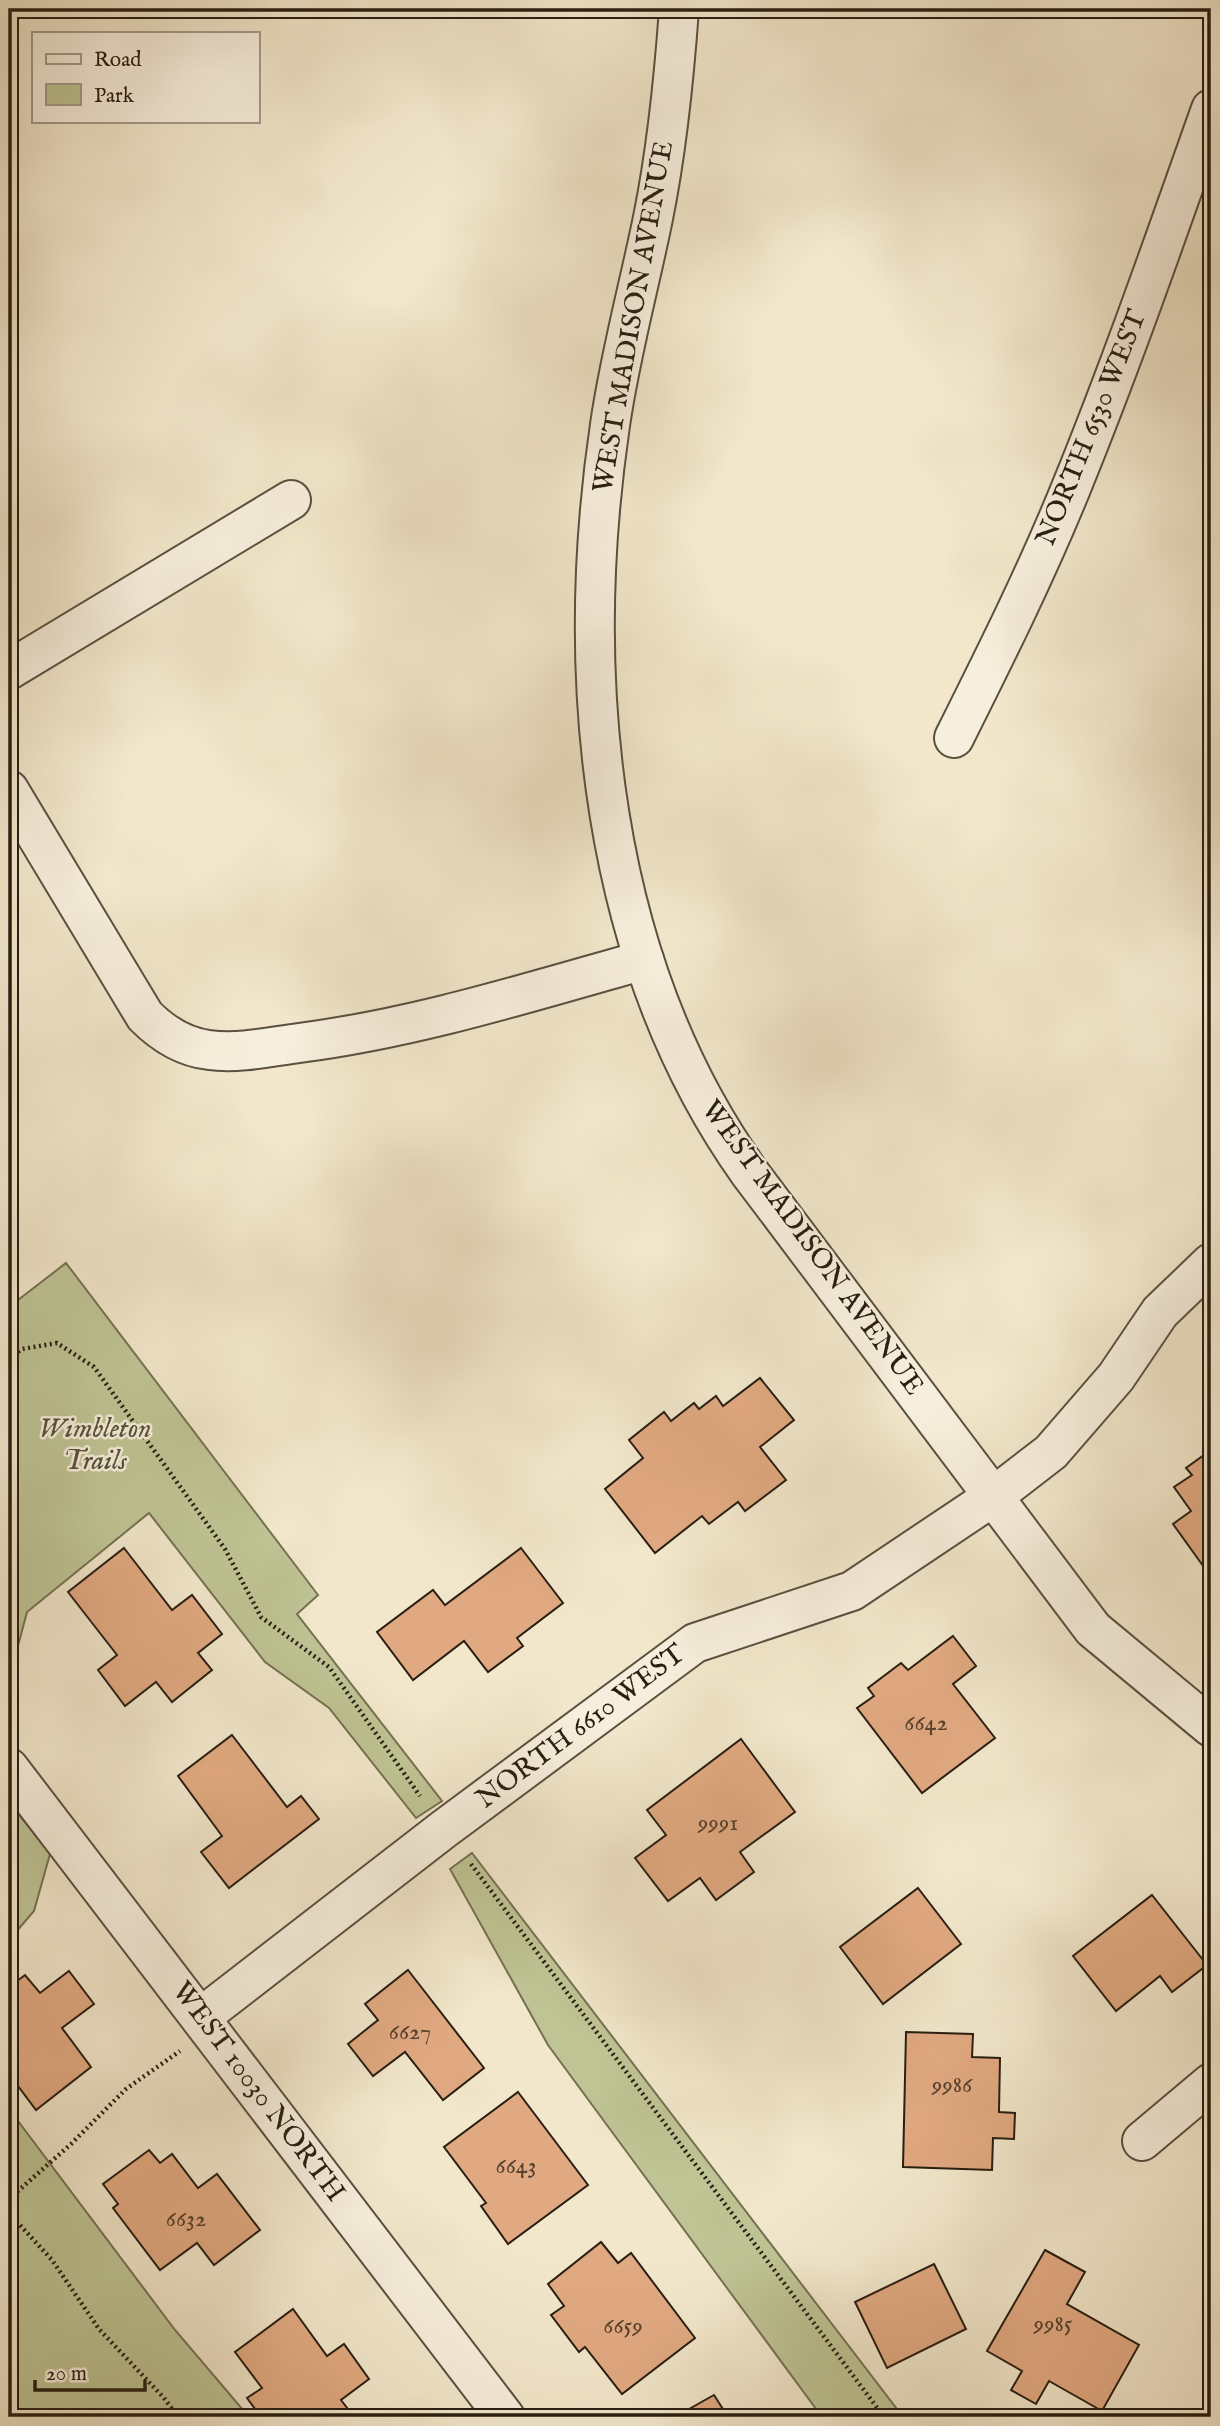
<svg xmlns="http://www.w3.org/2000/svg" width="1220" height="2426" font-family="'IM FELL English',serif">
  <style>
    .green { fill: #bfc494; stroke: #747153; stroke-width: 2 }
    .building { fill: #e1a981; stroke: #281e12; stroke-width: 2 }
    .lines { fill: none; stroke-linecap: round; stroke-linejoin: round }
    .minor-casing { stroke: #5a5040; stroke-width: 42 }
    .path { stroke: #281e12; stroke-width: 4.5; stroke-dasharray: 2 3.5; stroke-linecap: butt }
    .minor { stroke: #f7efdd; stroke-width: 38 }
    .labels { text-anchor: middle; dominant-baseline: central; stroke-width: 5; stroke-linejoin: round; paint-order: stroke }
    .number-label { font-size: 24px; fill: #56412e }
    .street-label { font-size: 28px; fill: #281e12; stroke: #f7efdd }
    .park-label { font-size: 28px; font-style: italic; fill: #555039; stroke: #f7efdd }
  </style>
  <rect width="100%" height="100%" fill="#f2e7cb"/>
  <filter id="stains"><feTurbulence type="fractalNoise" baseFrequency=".00286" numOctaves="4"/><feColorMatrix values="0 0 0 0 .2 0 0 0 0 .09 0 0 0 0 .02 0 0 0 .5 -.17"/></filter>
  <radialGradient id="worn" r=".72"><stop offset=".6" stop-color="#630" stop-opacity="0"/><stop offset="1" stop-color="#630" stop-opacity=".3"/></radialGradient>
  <!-- green -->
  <g class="green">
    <path d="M66,1263l252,332 -21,19 145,187 -26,17 -87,-110 -64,-46 -116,-149 -122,99 -16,60h-2v-365z"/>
    <path d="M9,1802l41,52 -16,57 -25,29z"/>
    <path d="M472,1853l431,564h-81l-274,-372 -98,-176z"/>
    <path d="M9,2109l166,221 74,87h-240z"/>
  </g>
  <!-- building -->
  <g class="building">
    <path d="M760,1378l34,42 -34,27 26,33 -41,31 -7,-9 -29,22 -7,-8 -47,37 -50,-64 38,-31 -14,-18 35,-28 7,9 23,-18 5,6 17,-13 7,10z"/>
    <path d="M1211,1450v127l-38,-53 18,-13 -17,-24 18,-12 -6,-7z"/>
    <path d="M124,1548l48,62 20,-15 30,39 -24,19 14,17 -40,32 -16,-20 -31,24 -27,-36 19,-15 -49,-63z"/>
    <path d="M521,1548l42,55 -46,35 6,8 -35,26 -24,-31 -51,39 -36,-48 56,-42 12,15z"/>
    <path d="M953,1636l23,30 -23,18 42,54 -73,55 -65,-85 17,-12 -6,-8 33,-25 7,7z"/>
    <path d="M232,1735l55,72 14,-11 18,23 -90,69 -28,-36 21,-16 -44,-60z"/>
    <path d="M741,1739l54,73 -55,40 14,20 -38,28 -16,-22 -32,23 -33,-43 31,-23 -19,-25z"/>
    <path d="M918,1888l43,56 -78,60 -43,-57z"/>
    <path d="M1152,1895l55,70 -35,27 -12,-16 -44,35 -43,-55z"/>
    <path d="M408,1970l76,98 -41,32 -38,-48 -32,24 -25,-32 30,-24 -13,-16z"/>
    <path d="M69,1971l25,33 -32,24 29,39 -55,43 -27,-36v-87l16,-12 15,18z"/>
    <path d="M906,2032l67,2 -1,23 28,1 -1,54 16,1 -1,26 -21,-1 -1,32 -89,-3z"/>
    <path d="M518,2092l70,93 -80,59 -27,-38 5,-3 -42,-56z"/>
    <path d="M149,2150l11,13 12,-9 26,34 19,-14 43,56 -46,35 -17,-22 -37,27 -47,-62 5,-4 -15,-20z"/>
    <path d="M601,2242l17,21 13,-10 64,85 -73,56 -37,-47 -6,5 -28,-37 13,-9 -16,-22z"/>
    <path d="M1045,2250l40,22 -18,32 72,41 -37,66 -53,-30 -13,23 -25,-14 11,-19 -35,-20z"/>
    <path d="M934,2264l32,65 -79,39 -32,-66z"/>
    <path d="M293,2309l34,47 17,-12 25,35 -28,21 13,17 -72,-2 -21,2 -14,-19 15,-10 -27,-36z"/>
    <path d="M714,2395l14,22h-53z"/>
  </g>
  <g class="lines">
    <!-- minor casing -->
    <g class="minor-casing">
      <g id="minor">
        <path d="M679,9c-5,70 -12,140 -26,209 -14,69 -33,137 -43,207 -37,251 -11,536 139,747l344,457 118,98"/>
        <path d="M9,670l282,-170"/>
        <path d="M954,738c41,-82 82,-164 117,-250 51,-125 95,-252 140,-379"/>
        <path d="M9,790l136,226c18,18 38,31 64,34 29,4 61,-3 90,-7 117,-15 231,-51 345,-83"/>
        <path d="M9,1768l496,649"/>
        <path d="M201,2017l243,-188 251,-186 157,-52 142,-95 57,-44 65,-75 44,-65 51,-49"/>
        <path d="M1142,2141l69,-58"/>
      </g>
    </g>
    <!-- path -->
    <g class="path">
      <path d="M9,1358l13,-9 35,-6 37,24 131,182 36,68 68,50 91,129"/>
      <path d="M471,1864l413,553"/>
      <path d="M9,2199l62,-55 55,-55 54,-38"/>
      <path d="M9,2213l43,47 47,69 65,69 14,19"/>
    </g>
    <!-- minor -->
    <use href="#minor" class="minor"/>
  </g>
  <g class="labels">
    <!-- number labels -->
    <g class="number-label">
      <text x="926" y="1723">6642</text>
      <text x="718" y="1823">9991</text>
      <text x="410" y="2032">6627</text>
      <text x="952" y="2085">9986</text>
      <text x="516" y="2166">6643</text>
      <text x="186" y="2219">6632</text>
      <text x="1053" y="2324">9985</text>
      <text x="623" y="2326">6659</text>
    </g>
    <!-- street labels -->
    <g class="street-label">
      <text transform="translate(634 317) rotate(-80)">WEST MADISON AVENUE</text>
      <text transform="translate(1092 428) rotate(-68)">NORTH 6530 WEST</text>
      <text transform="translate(812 1248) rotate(54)">WEST MADISON AVENUE</text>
      <text transform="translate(581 1727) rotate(-37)">NORTH 6610 WEST</text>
      <text transform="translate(258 2092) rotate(53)">WEST 10030 NORTH</text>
    </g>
    <!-- park labels -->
    <g class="park-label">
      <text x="95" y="1429">Wimbleton<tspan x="95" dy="32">Trails</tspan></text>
    </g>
  </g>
  <!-- margin -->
  <rect width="1220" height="2426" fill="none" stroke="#f2e7cb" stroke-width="35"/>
  <rect x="10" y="10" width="1199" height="2405" fill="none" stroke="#281e12" stroke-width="3.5"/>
  <rect x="18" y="18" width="1185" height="2391" fill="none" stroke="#281e12" stroke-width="2"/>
  <!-- legend -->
  <rect x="32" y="32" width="228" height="91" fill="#f7efdd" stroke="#a49b8c" stroke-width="2"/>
  <rect x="46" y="54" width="35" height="10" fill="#f7efdd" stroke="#a49b8c" stroke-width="2"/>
  <text x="94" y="66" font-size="21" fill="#281e12">Road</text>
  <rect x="46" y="84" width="35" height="21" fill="#bfc494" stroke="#a49b8c" stroke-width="2"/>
  <text x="94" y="102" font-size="21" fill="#281e12">Park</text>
  <!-- scale -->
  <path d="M35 2380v10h110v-10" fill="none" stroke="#281e12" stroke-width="3.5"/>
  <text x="46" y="2380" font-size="21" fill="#281e12" stroke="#f7efdd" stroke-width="5" paint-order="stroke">20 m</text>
  <rect width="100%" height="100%" filter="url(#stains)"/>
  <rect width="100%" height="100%" fill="url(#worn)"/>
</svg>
